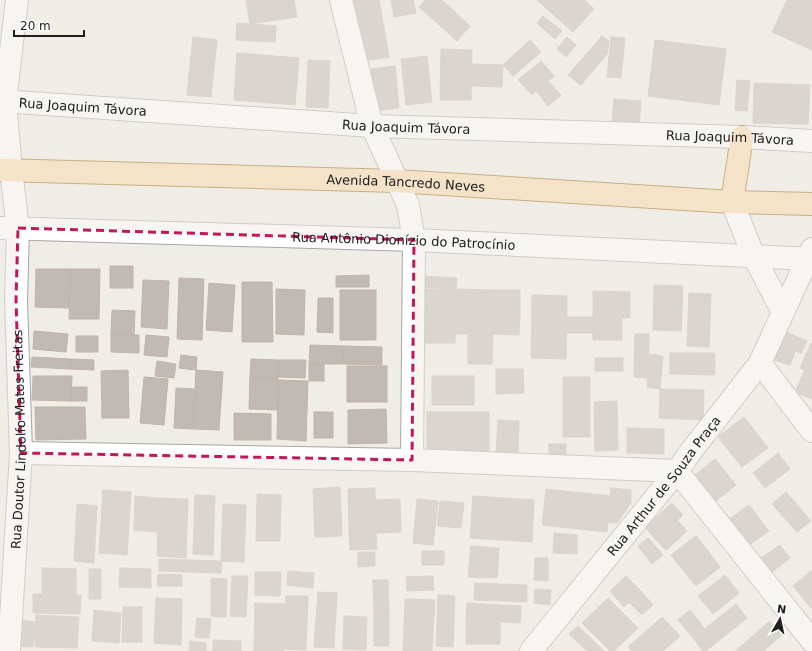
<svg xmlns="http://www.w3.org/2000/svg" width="812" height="651" font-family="'DejaVu Sans',sans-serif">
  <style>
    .building { fill: #c1b9b3; stroke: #c1b4aa }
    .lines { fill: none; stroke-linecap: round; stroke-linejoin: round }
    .street-casing { stroke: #a7a7a7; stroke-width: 24 }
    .primary-casing { stroke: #966706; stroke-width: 24 }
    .street { stroke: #fff; stroke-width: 22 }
    .primary { stroke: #f8d4a4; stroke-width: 22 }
    .marked { fill: none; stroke: #c2185b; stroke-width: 3; stroke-dasharray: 8 5; stroke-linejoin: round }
    .labels { text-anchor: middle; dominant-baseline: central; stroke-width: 3.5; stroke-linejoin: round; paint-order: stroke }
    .street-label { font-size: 13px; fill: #202020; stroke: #fff }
  </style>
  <rect width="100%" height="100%" fill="#f0ede7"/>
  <!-- building -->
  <g class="building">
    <path d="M250,0h44l3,17 -47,7 -4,-23z"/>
    <path d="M352,0h27l10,57 -26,4z"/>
    <path d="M391,0h22l3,13 -22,4z"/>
    <path d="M425,0h17l28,26 -13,15 -38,-34z"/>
    <path d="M537,0h47l10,9 -21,23z"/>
    <path d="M787,0h25v50l-40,-18z"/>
    <path d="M543,16l19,15 -7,8 -18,-16z"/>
    <path d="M237,23l39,3 -1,16 -39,-2z"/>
    <path d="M602,36l7,5 -2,13 -26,31 -13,-10z"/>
    <path d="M193,37l24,3 -6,57 -24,-2z"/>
    <path d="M567,37l9,8 -10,12 -9,-8z"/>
    <path d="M611,37l14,1 -4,40 -14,-1z"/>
    <path d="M530,40l11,12 -28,24 -10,-11z"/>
    <path d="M655,40l71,9 -7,56 -71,-9z"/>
    <path d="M441,49l31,1 -1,50h-31z"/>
    <path d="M237,53l38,3 -4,47 -37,-3z"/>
    <path d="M275,56l24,2 -4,47 -24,-2z"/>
    <path d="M427,56l5,46 -26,3 -5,-46z"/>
    <path d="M308,60l22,1 -2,47 -22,-1z"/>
    <path d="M541,61l13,15 -22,19 -14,-15z"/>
    <path d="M472,64l31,1 -1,22 -31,-1z"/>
    <path d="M395,66l4,42 -24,3 -4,-42z"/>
    <path d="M737,80l13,1 -3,30 -12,-1z"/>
    <path d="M548,81l13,14 -13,11 -12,-15z"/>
    <path d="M754,83l56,2 -2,39 -55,-1z"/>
    <path d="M614,99l27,2 -2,24 -27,-2z"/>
    <rect x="110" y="266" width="23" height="22"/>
    <path d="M36,269h34l-1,39 -34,-1z"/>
    <path d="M70,269h30l-1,50h-30z"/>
    <path d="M369,275v12h-33v-11z"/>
    <path d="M421,276l36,2 -1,11 -36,-2z"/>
    <path d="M179,278l25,1 -2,61 -25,-1z"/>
    <path d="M143,280l26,1 -2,48 -26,-2z"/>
    <path d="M242,282h30l1,60h-31z"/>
    <path d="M209,283l26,2 -3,47 -26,-2z"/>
    <path d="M654,285l29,1 -2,45 -28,-1z"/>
    <path d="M276,289l29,1 -1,45 -28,-1z"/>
    <path d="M425,289h31l-1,54h-30z"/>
    <path d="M456,289l37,1v44h-38z"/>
    <rect x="340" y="290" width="36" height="50"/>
    <path d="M493,290h27v27l-27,-1z"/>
    <path d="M593,291l37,1v26l-37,-1z"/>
    <path d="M689,293l22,1 -2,53 -22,-1z"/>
    <path d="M532,295l35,1 -1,63 -35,-1z"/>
    <path d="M318,298h15v35l-16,-1z"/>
    <path d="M112,310l23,1 -1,24 -23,-1z"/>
    <path d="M493,316l27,1 -1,18 -26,-1z"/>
    <path d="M567,317h26v16h-27z"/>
    <path d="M593,317l29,1v22h-29z"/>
    <path d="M34,331l34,3 -2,18 -33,-3z"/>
    <path d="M786,332l21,9 -6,12 -20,-9z"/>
    <path d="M111,334l28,1v18l-28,-1z"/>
    <path d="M468,334h25l-1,30h-24z"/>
    <path d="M635,334h14l-1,44 -14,-1z"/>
    <path d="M146,335l23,2 -2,20 -23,-2z"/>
    <rect x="76" y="336" width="22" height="16"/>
    <path d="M811,343h1v31l-12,-6z"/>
    <path d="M777,344l18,7 -5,14 -19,-6z"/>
    <path d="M310,345l34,1 -1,18h-34z"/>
    <path d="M344,346l38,1v18l-39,-1z"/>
    <path d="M670,353h45v22l-45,-1z"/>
    <path d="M650,354l13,2 -3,33 -13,-2z"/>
    <path d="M181,355l16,2 -1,13 -17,-2z"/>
    <path d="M32,357l38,2v10l-39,-2z"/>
    <rect x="595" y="358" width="28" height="13"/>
    <path d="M70,359l24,1v10l-24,-1z"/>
    <path d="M251,359l28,1 -1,17 -28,-1z"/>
    <path d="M279,360h27l-1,18 -27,-1z"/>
    <path d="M157,361l19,3 -2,14 -19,-2z"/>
    <rect x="309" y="364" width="15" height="17"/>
    <rect x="347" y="366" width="40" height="36"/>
    <path d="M496,369h27l1,24 -28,1z"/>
    <path d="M128,370l1,48h-27l-1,-47z"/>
    <path d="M196,370l27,2 -4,58 -26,-1z"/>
    <path d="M805,370l7,4v25l-17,-7z"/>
    <path d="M33,376h39l-1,25 -39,-1z"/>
    <path d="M250,376l28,1 -1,33 -28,-1z"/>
    <rect x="432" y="376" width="42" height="29"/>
    <path d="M144,377l24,2 -4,46 -24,-2z"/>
    <rect x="563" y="377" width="27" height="60"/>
    <path d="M278,380l30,1 -2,60 -29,-2z"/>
    <rect x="71" y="387" width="16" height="14"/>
    <path d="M176,388l19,1 -2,40 -19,-1z"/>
    <path d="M660,389l44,1 -1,30 -44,-2z"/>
    <path d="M617,401l1,49 -23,1 -1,-49z"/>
    <path d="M35,407h50l1,32 -50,1z"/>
    <path d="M386,409l1,34 -39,1v-34z"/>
    <rect x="314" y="412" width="19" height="26"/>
    <path d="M427,412h62v40l-62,-1z"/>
    <path d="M234,413l37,1v26h-37z"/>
    <path d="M744,417l11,14 -26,20 -11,-14z"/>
    <path d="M498,420l21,1 -1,32 -22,-1z"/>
    <path d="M627,428l37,1v25l-37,-1z"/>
    <path d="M755,431l13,17 -26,19 -13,-16z"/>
    <rect x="549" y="444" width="17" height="12"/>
    <path d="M778,453l12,16 -25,19 -12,-15z"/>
    <path d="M715,459l21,26 -20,16 -21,-26z"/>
    <path d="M340,487l2,49 -27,1 -2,-48z"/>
    <path d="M375,488l1,45h-27l-1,-44z"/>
    <path d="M611,488l20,2v13l-14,20 -9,-1z"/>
    <path d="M546,489l64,7 -3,36 -65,-7z"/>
    <path d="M103,490l28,2 -4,63 -28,-2z"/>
    <path d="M786,492l25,29 -14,11 -25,-28z"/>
    <path d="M257,494l24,1 -1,46h-24z"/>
    <path d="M195,495l20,1 -2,59 -20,-1z"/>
    <path d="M135,496l24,2 -1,34 -24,-2z"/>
    <path d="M473,496l61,4 -2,42 -62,-4z"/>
    <path d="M159,498l29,1 -2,59 -29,-2z"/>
    <path d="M400,499l1,33 -25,1 -1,-33z"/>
    <path d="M417,499l21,2 -5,44 -20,-2z"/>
    <path d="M440,501l24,2 -3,25 -24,-2z"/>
    <path d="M672,503l11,12 -27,25 -11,-13z"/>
    <path d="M77,504l20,2 -3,57 -20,-2z"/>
    <path d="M223,504l23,1 -2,57 -23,-1z"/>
    <path d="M749,505l20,26 -21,15 -20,-26z"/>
    <path d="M677,520l10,11 -21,19 -10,-10z"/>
    <path d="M349,533h27l1,16 -27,1z"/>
    <path d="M554,533l23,2v19l-24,-1z"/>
    <path d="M696,536l12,15 -25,19 -12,-15z"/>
    <path d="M648,538l15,17 -11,9 -14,-18z"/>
    <path d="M780,545l10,13 -18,14 -11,-14z"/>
    <path d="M471,546l28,2 -2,30 -29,-1z"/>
    <rect x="422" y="551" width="22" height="14"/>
    <path d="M708,551l12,16 -24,19 -13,-16z"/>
    <path d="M358,552h17v14l-17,1z"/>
    <path d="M535,558h13v23l-14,-1z"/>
    <path d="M159,559l63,2 -1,12 -62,-2z"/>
    <path d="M42,568l34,1v26l-34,-1z"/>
    <path d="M120,568l31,1v19l-32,-1z"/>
    <rect x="89" y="569" width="12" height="30"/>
    <path d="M812,570v37l-1,1 -18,-22z"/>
    <path d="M288,571l26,2 -1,15 -26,-3z"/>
    <path d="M255,572h26l-1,24 -25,-1z"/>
    <path d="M158,574l24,1v11h-25z"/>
    <path d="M725,575l14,18 -26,21 -15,-18z"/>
    <path d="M232,576h16l-2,41 -16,-1z"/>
    <path d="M433,576l1,14 -27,1 -1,-14z"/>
    <path d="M626,576l15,15 -17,16 -14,-16z"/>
    <path d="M211,578l16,1 -1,38 -15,-1z"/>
    <path d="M373,580h15l1,34 -15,1z"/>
    <path d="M475,583l52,2v17l-53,-2z"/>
    <path d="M535,589l16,1 -1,15 -16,-2z"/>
    <path d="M641,591l12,14 -11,10 -13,-13z"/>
    <path d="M318,592l19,1 -3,55 -20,-1z"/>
    <path d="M33,594l48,1 -1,19 -47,-1z"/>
    <path d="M438,595l17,1 -2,51 -17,-1z"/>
    <path d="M286,596h22l-2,54 -21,-1z"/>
    <path d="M156,598l26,1 -1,46 -27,-2z"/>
    <path d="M608,598l30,30 -24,23h-4l-28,-28z"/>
    <path d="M405,599l30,1 -3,51h-29z"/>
    <path d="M255,603l30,1 -1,47h-30z"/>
    <path d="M467,603l54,3 -1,17 -54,-3z"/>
    <path d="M736,604l11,14 -41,33h-3l-10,-13z"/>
    <path d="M123,607h19v35h-20z"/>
    <path d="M94,610l27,3 -2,30 -27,-2z"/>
    <path d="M690,610l14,18 -11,10 -15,-18z"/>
    <path d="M389,614v32h-15v-31z"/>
    <path d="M36,615l43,2 -2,31 -42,-1z"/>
    <path d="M344,616l23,1 -1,33 -23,-1z"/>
    <path d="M662,617l18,19 -17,15h-31l-4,-4z"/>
    <path d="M197,618l14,1 -2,19 -14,-1z"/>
    <path d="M18,620l18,2 -3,25 -17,-1z"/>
    <path d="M466,621l34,1v22h-34z"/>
    <path d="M769,621l13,14 -15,13 -12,-14z"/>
    <path d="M578,626l26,25h-17l-18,-17z"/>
    <path d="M755,634l12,14 -3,3h-29z"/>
    <path d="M213,640l28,1v10h-28z"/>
    <path d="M190,641l16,2v8h-17z"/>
  </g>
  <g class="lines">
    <!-- street casing -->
    <g class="street-casing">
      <g id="street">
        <path d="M341,0l31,126 36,79 6,35 -2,220"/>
        <path id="s1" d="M0,101l372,25 370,11 70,4"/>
        <path d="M732,202l22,55 29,55"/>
        <path id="s2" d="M0,228l414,12 398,19"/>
        <path d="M760,363l52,68"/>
        <path d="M21,453l391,7 265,11 135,170"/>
        <path id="s3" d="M9,651l12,-198 -5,-153 2,-72 -7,-58 -6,-69 12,-101"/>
        <path id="s4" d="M531,651l146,-180 15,-21 68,-87 52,-114"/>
      </g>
    </g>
    <!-- primary casing -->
    <g class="primary-casing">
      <g id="primary">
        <path id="s5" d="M0,170l396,11 336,21 80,2"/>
        <path d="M732,202l10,-65"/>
      </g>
    </g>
    <!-- street -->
    <use href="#street" class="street"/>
    <!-- primary -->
    <use href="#primary" class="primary"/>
  </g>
  <!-- marked area -->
  <path d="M0 0H812V651H0ZM18,228l396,12 -2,220 -391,-7 -5,-153z" fill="#f0ede7" fill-opacity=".55" fill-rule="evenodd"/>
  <path class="marked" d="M18,228l396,12 -2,220 -391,-7 -5,-153z"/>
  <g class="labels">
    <!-- street labels -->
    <g class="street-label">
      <text stroke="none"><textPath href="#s1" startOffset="83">Rua Joaquim Távora</textPath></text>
      <text stroke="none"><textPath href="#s1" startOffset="407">Rua Joaquim Távora</textPath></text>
      <text stroke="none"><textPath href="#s1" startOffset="731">Rua Joaquim Távora</textPath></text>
      <text stroke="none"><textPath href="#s5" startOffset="406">Avenida Tancredo Neves</textPath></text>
      <text stroke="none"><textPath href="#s2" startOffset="404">Rua Antônio Dionízio do Patrocínio</textPath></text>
      <text stroke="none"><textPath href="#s3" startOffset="212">Rua Doutor Lindolfo Matos Freitas</textPath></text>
      <text stroke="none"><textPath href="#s4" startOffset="212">Rua Arthur de Souza Praça</textPath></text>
    </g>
  </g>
  <!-- north arrow -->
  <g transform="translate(780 619) rotate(9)" stroke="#ffffff" stroke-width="3" paint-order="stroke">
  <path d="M0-3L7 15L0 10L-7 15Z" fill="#202020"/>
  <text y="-6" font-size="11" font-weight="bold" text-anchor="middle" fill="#202020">N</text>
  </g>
  <!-- scale -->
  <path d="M14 30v6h70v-6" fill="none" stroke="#202020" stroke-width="2"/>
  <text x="20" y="30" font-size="12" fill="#202020" stroke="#ffffff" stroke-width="3" paint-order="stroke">20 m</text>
</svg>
